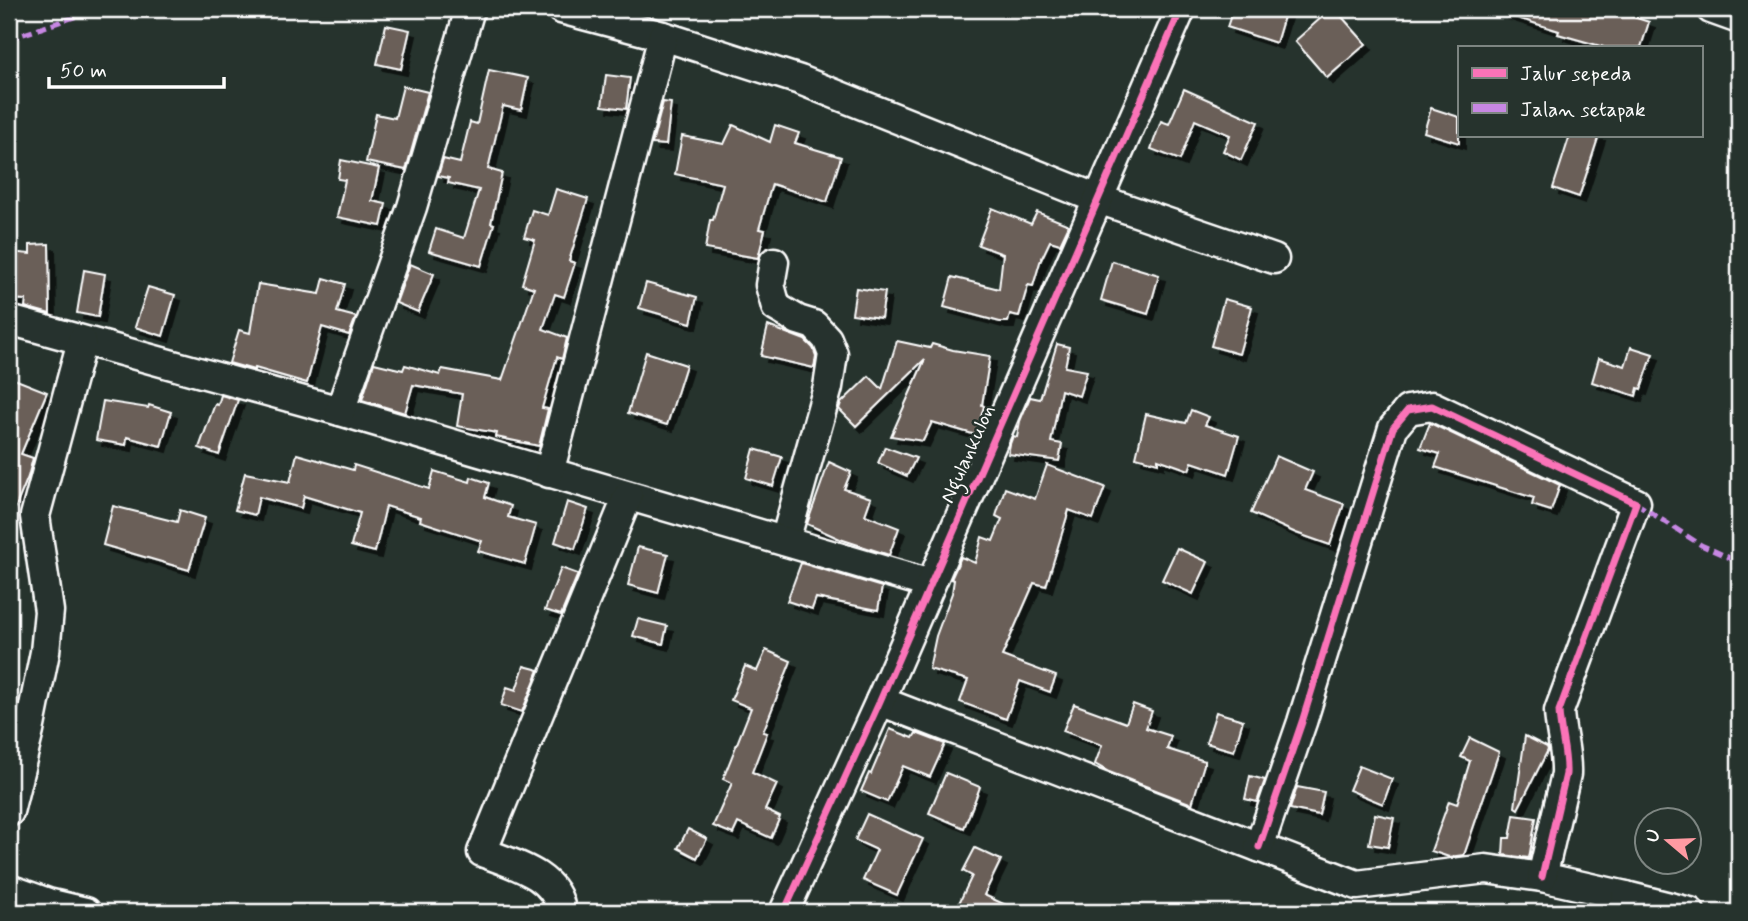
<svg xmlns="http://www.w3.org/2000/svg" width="1748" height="921" font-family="Mynerve,sans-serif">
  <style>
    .building { fill: #6b5f59; stroke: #fff; stroke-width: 2; filter: url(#shadow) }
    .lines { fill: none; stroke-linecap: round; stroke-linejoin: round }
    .minor-casing { stroke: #fff; stroke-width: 33 }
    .minor { stroke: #26332d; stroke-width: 28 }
    .quiet { stroke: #c787e3; stroke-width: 5; stroke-dasharray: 10 5; stroke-linecap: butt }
    .cycleway-casing { stroke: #26332d; stroke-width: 11 }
    .cycleway { stroke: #fb73b8; stroke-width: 7 }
    .labels { text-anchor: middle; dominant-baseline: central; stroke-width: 5; stroke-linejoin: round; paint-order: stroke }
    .street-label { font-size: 21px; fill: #fff; stroke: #26332d }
  </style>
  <defs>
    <filter id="shadow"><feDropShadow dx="6" dy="6" stdDeviation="0" flood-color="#0009"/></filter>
  </defs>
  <rect width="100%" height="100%" fill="#26332d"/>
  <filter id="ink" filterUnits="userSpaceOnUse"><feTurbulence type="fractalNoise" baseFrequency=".0143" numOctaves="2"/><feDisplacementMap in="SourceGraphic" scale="14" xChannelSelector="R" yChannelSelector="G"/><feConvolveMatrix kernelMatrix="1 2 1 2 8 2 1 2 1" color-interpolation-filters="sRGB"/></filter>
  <g filter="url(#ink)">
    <!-- building -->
    <g class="building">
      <path d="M1233,9h38l14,4 -9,30 -49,-16z"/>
      <path d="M1331,9h4l31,35 -39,34 -32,-37z"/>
      <path d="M1502,9h87l21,6 2,-5 37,12 -8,25h-37l-46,-13 1,-3 -57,-18z"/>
      <path d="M386,25l24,5 -9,39 -24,-5z"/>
      <path d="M489,70l39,8 -7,32 -18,-4 -15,63 14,4 -11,50 3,1 -13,42 -52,-15 7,-22 28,9 15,-48 -31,-7 1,-5 -11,-2 5,-17 17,4 10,-41 7,2z"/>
      <path d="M606,75l24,3 -4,31 -24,-3z"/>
      <path d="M403,86l25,6 -22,78 -40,-8 10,-48 19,4z"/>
      <path d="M1184,89l74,33 -17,38 -18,-9 7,-16 -35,-15 -15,40 -29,-11 10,-28 8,3z"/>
      <path d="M663,102l8,1 -5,42 -14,-1z"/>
      <path d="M1431,108l28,9v26l-35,-11z"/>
      <path d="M733,125l37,17 5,-17 24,8 -4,10 46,14 -14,45 -55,-18 -13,45 6,1 -7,28 -53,-9 5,-29h3l10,-36 -48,-10 7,-38 42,8z"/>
      <path d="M1570,135h29l-20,62 -26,-9z"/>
      <path d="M341,160l38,8 -7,33 14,3 -5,22 -44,-9 8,-37 -7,-1z"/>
      <path d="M556,189l32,10 -19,62 6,2 -11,34 -9,-3 -12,35 24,9 -5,21 -5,-2 -15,51 6,1 -9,37 -43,-9 1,-4 -40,-7 5,-32 -49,-9 -8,28 -43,-13 12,-37 29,7 2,-5 35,10 2,-6 60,11 32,-92 -12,-4 13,-44 -11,-3 8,-27 16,5z"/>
      <path d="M992,208l39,16 6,-12 32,13 -9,19 -10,-3 -10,21 -7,24 -5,-1 -9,31 -9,-2 -2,8h-8l-56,-15 8,-30 47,12 4,-35 -25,-9z"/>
      <path d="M49,244l1,70 -25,-7 1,-7 -17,-1v-47l21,2v-9z"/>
      <path d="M1112,261l47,14 -11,39 -47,-14z"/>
      <path d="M410,264l24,10 -16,38 -22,-9z"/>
      <path d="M84,270l21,4 -7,43 -21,-4z"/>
      <path d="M324,278l21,6 -8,28 19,5 -7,18 -27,-8 -15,56 -52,-15 -1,2 -25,-7 10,-33 11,3 8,-49 62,10z"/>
      <path d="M646,283l51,14 -6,26 -52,-15z"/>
      <path d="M148,287l27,8 -12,41 -28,-9z"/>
      <path d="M856,288l29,4 -4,26 -29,-4z"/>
      <path d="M1224,299l28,8 -13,47 -28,-8z"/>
      <path d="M768,326l37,14 8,8 3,8 -2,12 -53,-12z"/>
      <path d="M897,341l33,7 2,-4 21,6 37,6 -8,49 2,1 -8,29 -44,-13 -9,19 -32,-5 34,-77 -69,67 -17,-17 2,-6 28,-27 13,13z"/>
      <path d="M1057,344l12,3 -4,20 22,4 -8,25 -18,-6 -10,52 11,2 -3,17 -51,-7 2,-10 3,-8 4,1 3,-16 10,-24 10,2z"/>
      <path d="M1631,347l22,7 -12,35 -3,-1 -2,8 -44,-14 7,-24 26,8z"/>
      <path d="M646,352l40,13 -19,60 -39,-12z"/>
      <path d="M9,377l38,15 -26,62 12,4 -5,19 -18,44z"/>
      <path d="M221,395l17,5 -19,55 -20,-7 16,-44 3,1z"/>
      <path d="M103,401l45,7 1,-3 22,7 -10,34 -34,-9 -1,8 -30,-5z"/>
      <path d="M1191,410l18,7 -4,8 34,11 -11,38 -36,-12 -3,8 -31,-11v4l-22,-6 10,-43 40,9z"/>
      <path d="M1430,423l130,62 -9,26 -19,-6 2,-7 -99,-31 5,-13 -20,-6z"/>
      <path d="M885,447l31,11 -9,18 -29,-13z"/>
      <path d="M754,449l28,8 -9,29 -27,-8z"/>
      <path d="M297,454l56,16 1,-5 75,24 5,-18 36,11 1,-5 18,6 -4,14 26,9 -3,11 28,8 -11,39 -47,-13 4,-10 -62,-20 1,-4 -35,-11 -11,46 -24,-6 9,-33 -56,-17 -3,12 -42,-11 -4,18 -20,-5 10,-37 45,9z"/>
      <path d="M1276,456l37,16 -8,18 39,14 -14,41 -34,-12 -45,-20z"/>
      <path d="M829,462l22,10 -7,17 27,9 -6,17 34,13 -10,27 -49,-16 -33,-15z"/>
      <path d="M1047,465l58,22 -12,32 -24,-9 -23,76 -12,-3 -32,73 54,20 -6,16 -30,-11 -14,38 -46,-17 8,-22 -39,-11 7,-33 16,-43 2,-13 -3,-1 10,-22 14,6 7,-26 11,4 9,-22 -6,-3 9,-28 30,11z"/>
      <path d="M567,502l21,7 -13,40 -20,-7z"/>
      <path d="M113,506l64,16 3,-12 25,8 -16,52 -86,-25z"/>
      <path d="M638,547l30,7 -10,39 -30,-8z"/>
      <path d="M1177,548l31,14 -15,32 -31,-14z"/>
      <path d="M801,563l81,24 -4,23 -62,-12 -4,11 -25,-8z"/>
      <path d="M561,568l17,6 -17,41 -16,-5z"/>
      <path d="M638,619l29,7 -4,18 -30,-8z"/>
      <path d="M766,650l25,11 -28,71 4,1 -15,39 25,12 -12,26 15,7 -9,21 -33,-15 -5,11 -20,-8 19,-43 -9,-4 28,-71 -20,-8 14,-34 12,5z"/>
      <path d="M524,666l15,4 -17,42 -21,-7 6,-18 9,3z"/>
      <path d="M1074,704l52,19 7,-19 19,7 -6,17 25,8 -4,13 38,12 -13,43 -83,-32 -14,-8 7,-19 -39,-14z"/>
      <path d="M1216,712l27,8 -9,31 -28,-8z"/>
      <path d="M890,729l23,9 3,-5 29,11 -15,33 -27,-11 -16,36 -26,-11 8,-18 2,1z"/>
      <path d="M1525,736l22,11 1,3 -30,59 -3,-2z"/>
      <path d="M1470,738l29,14 -35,103 -15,2 -18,-6 18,-50 8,3 13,-43 -9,-4z"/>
      <path d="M1359,766l33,13 -9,25 -34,-14z"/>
      <path d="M946,773l34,14 -16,41 -35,-15z"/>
      <path d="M1250,776l15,4 -8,22 -12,-3z"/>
      <path d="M1297,787l27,5 -5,23 -29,-6z"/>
      <path d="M867,814l56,25 -26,56 -34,-15 14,-30 -22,-10z"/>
      <path d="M1375,814l19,4 -6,29 -19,-3z"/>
      <path d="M1514,815l22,3 -7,40 -26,-3 1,-17h6z"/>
      <path d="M688,829l19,10 -10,19 -19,-10z"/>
      <path d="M975,848l26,12 -17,35 37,17h-41l-21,-9 13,-27 -9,-5z"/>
    </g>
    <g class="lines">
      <!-- minor casing -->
      <g class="minor-casing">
        <g id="minor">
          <path d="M561,9l102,27 137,44 298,119 176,60"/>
          <path d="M1711,9l28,10"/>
          <path d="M774,262l-4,23 6,22 22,13 16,5 13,14 6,15 -5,33 -43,154"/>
          <path d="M9,320l331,91 590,173"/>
          <path d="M340,411l72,-204 58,-198"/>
          <path d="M549,473l114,-437"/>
          <path d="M880,701l477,184 129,-16 56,8 84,19 -4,16"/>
          <path d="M9,812l20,-81 16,-79 4,-41 -14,-95 47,-175"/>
          <path d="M1259,847l43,-125 91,-294 15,-18 24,-4 204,97 -77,208c1,22 8,41 7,63l-24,103"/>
          <path d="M9,889l39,14 38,9"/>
          <path d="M1626,896l64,16"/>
          <path d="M561,912c-3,-37 -48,-48 -79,-60l146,-356"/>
          <path d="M784,912l96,-211 301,-692"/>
        </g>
      </g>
      <!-- minor -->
      <use href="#minor" class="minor"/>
      <!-- quiet -->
      <g class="quiet">
        <path d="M9,39l89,-30"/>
        <path d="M1636,503l65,42 38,17"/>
      </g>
      <!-- cycleway casing -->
      <g class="cycleway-casing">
        <g id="cycleway">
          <path d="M1259,847l43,-125 91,-294 15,-18 24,-4 204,97 -77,208c1,22 8,41 7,63l-24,103"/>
          <path d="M784,912l96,-211 301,-692"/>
        </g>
      </g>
      <!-- cycleway -->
      <use href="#cycleway" class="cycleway"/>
    </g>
  </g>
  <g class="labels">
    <!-- street labels -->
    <g class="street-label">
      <text transform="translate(968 454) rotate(-66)">Ngulankulon</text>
    </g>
  </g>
  <!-- margin -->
  <rect width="1748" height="921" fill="none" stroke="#26332d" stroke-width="35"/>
  <rect x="18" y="18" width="1713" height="886" fill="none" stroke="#fff" stroke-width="2.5" filter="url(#ink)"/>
  <!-- legend -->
  <rect x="1458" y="46" width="245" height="91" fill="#26332d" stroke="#7d8581" stroke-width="2"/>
  <rect x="1472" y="68" width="35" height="10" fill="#fb73b8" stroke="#7d8581" stroke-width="2"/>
  <text x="1520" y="80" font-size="21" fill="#ffffff">Jalur sepeda</text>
  <rect x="1472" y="103" width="35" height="10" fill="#c787e3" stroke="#7d8581" stroke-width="2"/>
  <text x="1520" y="116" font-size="21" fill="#ffffff">Jalan setapak</text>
  <!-- north arrow -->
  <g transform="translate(1668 841) rotate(289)"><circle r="33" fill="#26332d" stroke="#7d8581" stroke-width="2"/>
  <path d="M0-5L12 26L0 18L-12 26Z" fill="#ff9aa2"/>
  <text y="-10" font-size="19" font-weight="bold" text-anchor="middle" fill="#ffffff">U</text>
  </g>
  <!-- scale -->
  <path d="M49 77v10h175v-10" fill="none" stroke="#ffffff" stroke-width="3.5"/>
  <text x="60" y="77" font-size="21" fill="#ffffff" stroke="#26332d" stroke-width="5" paint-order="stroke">50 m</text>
</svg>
